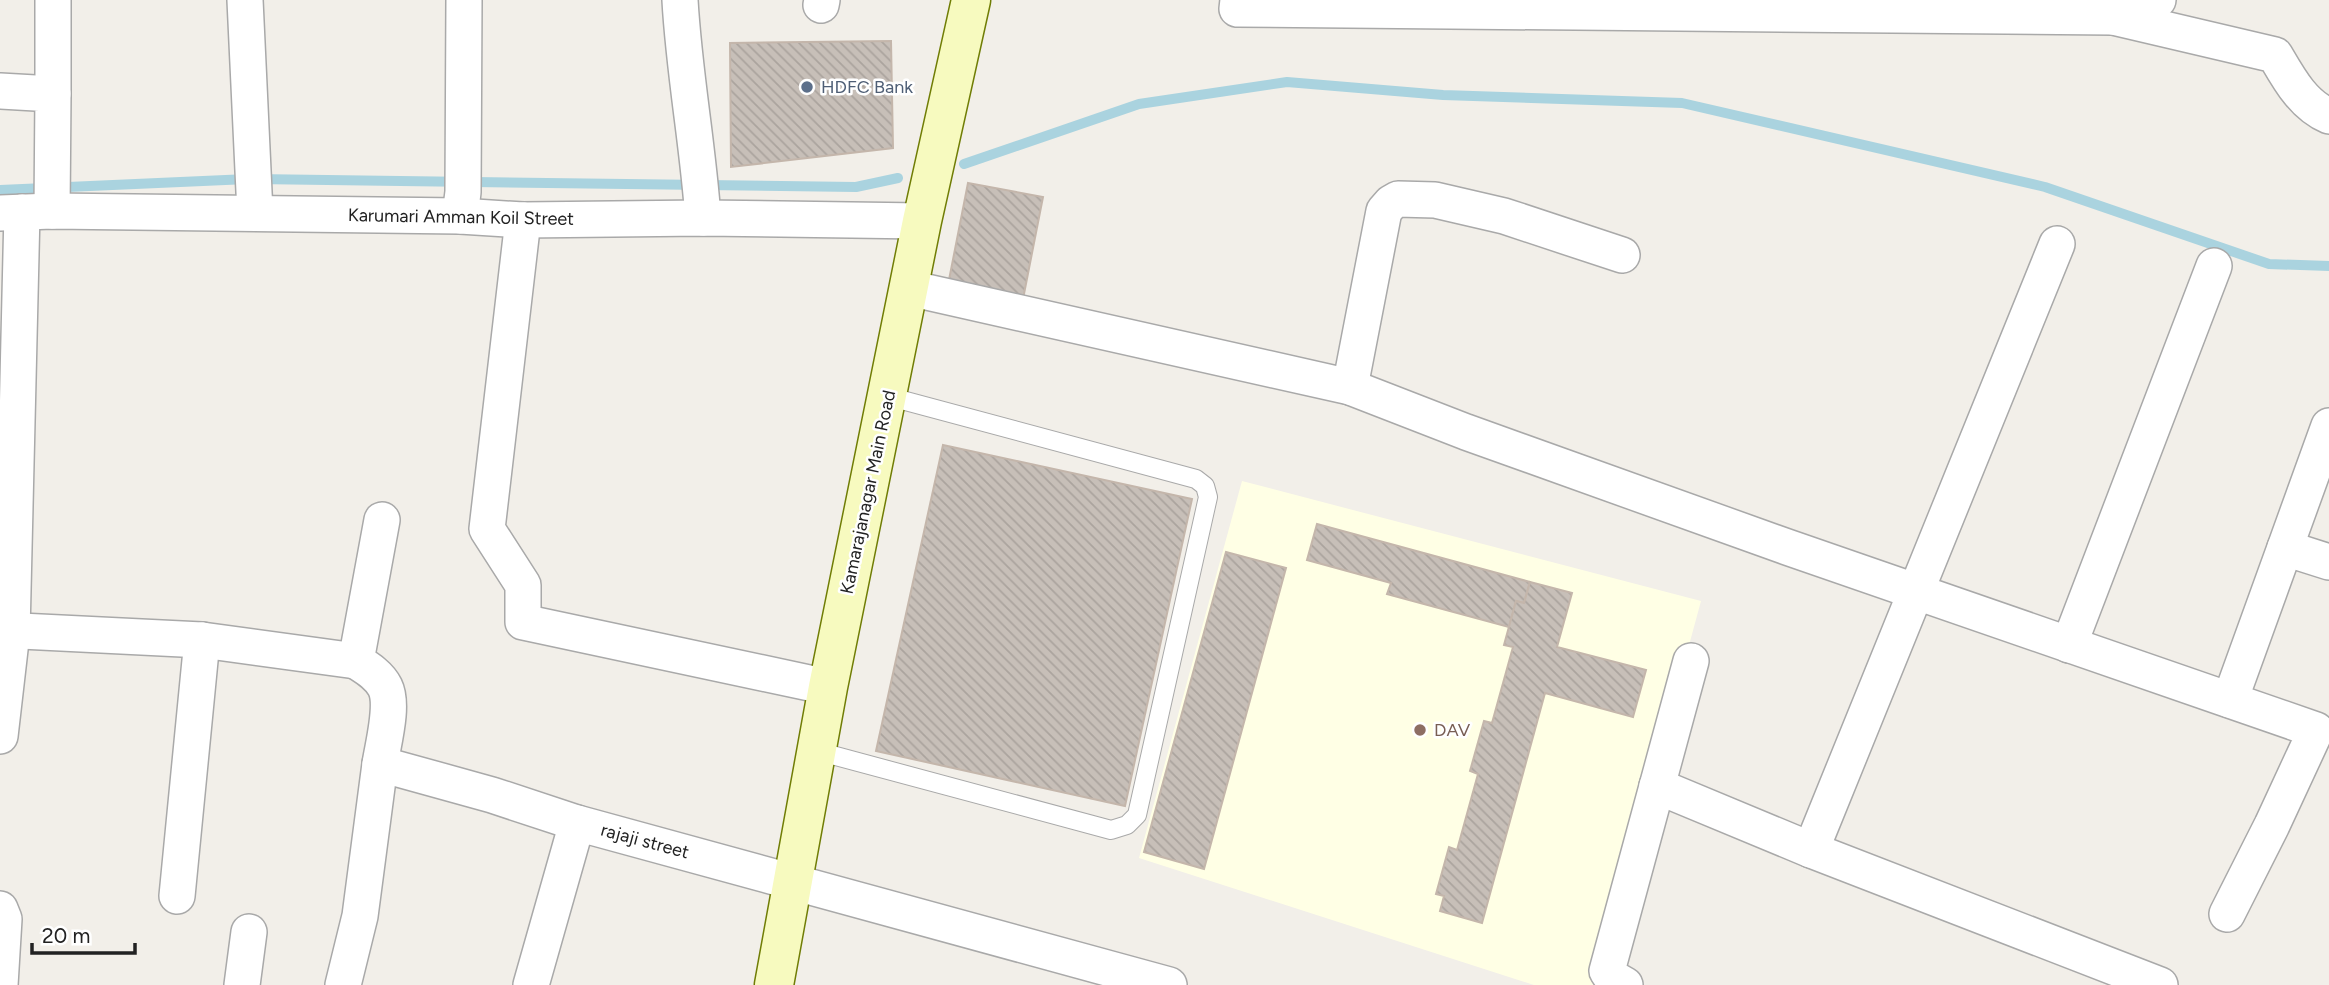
<svg xmlns="http://www.w3.org/2000/svg" width="2329" height="985" font-family="Figtree,sans-serif">
  <style>
    .education { fill: #ffffe5 }
    .lines { fill: none; stroke-linecap: round; stroke-linejoin: round }
    .stream { stroke: #aad3df; stroke-width: 10 }
    .building { fill: url(#building-back-hatch); stroke: #c4b6ab; stroke-width: 2 }
    .lane-casing { stroke: #a9a9a9; stroke-width: 20 }
    .street-casing { stroke: #a9a9a9; stroke-width: 38 }
    .secondary-casing { stroke: #707d05; stroke-width: 41 }
    .lane { stroke: #fff; stroke-width: 18 }
    .street { stroke: #fff; stroke-width: 35 }
    .secondary { stroke: #f7fabf; stroke-width: 38 }
    .service-dot { fill: #5c6f8a; stroke: #fff; stroke-width: 2.5 }
    .education-dot { fill: #8d6e63; stroke: #fff; stroke-width: 2.5 }
    .labels { text-anchor: middle; dominant-baseline: central; stroke-width: 5; stroke-linejoin: round; paint-order: stroke }
    .service-label { font-size: 18px; fill: #4e5e75; stroke: #fff; text-anchor: start }
    .street-label { font-size: 18px; fill: #222; stroke: #fff }
    .education-label { font-size: 18px; fill: #785e54; stroke: #fff; text-anchor: start }
  </style>
  <defs>
    <pattern id="building-back-hatch" width="6" height="6" patternUnits="userSpaceOnUse" patternTransform="scale(1.75)"><rect width="6" height="6" fill="#c7bfb8"/><path d="M-1 5l2 2M0 0l6 6M5-1l2 2" fill="none" stroke="#aba49e"/></pattern>
  </defs>
  <rect width="100%" height="100%" fill="#f2efe9"/>
  <!-- education -->
  <path class="education" d="M1242,481l459,120 -104,384h-63l-395,-127z"/>
  <g class="lines">
    <!-- stream -->
    <g class="stream">
      <path d="M964,164l175,-60 148,-22 156,13 239,8 363,84 224,77 60,2"/>
      <path d="M0,190l248,-11 608,8 42,-9"/>
    </g>
  </g>
  <!-- building -->
  <g class="building">
    <path d="M891,41l2,107 -162,19 -1,-124z"/>
    <path d="M968,183l75,14 -20,102 -75,-14z"/>
    <path d="M943,445l249,54 -67,307 -249,-55z"/>
    <path d="M1317,524l213,58 -6,21 -8,-2 -7,26 -122,-33 4,-11 -84,-23z"/>
    <path d="M1226,552l60,16 -82,301 -60,-17z"/>
    <path d="M1530,582l42,11 -15,54 89,23 -13,47 -88,-24 -63,230 -42,-12 4,-15 -8,-2 13,-47 8,3 21,-76 -8,-3 14,-50 8,2 21,-76 -9,-2 12,-44 8,2z"/>
  </g>
  <g class="lines">
    <!-- lane casing -->
    <g class="lane-casing">
      <path id="lane" d="M817,751l294,79 16,-5 10,-10 71,-318 -3,-11 -9,-7 -309,-83"/>
    </g>
    <!-- street casing -->
    <g class="street-casing">
      <g id="street">
        <path d="M53,0v94"/>
        <path d="M245,0l10,213"/>
        <path d="M680,0c4,73 18,145 23,218"/>
        <path d="M1238,0l-1,9 876,8 45,-17"/>
        <path d="M821,5l1,-5"/>
        <path d="M2113,17l162,38c14,24 28,50 54,61"/>
        <path d="M0,91l53,3 -1,117"/>
        <path d="M0,213l52,-2 408,5 63,4 180,-2 219,3"/>
        <path d="M460,216l3,-24 1,-192"/>
        <path d="M523,220l-36,309 36,56v37l305,65"/>
        <path d="M909,288l441,99 116,45 321,115 529,183 -44,95 -45,89"/>
        <path d="M1350,387l34,-176 7,-8 7,-4 37,1 69,16 118,39"/>
        <path d="M382,520l-26,141c11,7 23,14 29,26 9,18 -2,57 -5,77l112,31 85,28"/>
        <path d="M2285,548l44,14"/>
        <path d="M0,630l202,10 154,21"/>
        <path d="M2069,645l145,-379"/>
        <path d="M2230,700l99,-274"/>
        <path d="M0,736l12,-104 10,-420"/>
        <path d="M1657,786l154,64 349,135"/>
        <path d="M1811,850l246,-606"/>
        <path d="M177,896l25,-256"/>
        <path d="M0,909l4,10 -4,66"/>
        <path d="M242,985l7,-53"/>
        <path d="M343,985l17,-69 20,-152"/>
        <path d="M531,985l46,-162 592,162"/>
        <path d="M1625,985l-14,-8 -4,-6 84,-310"/>
      </g>
    </g>
    <!-- secondary casing -->
    <g class="secondary-casing">
      <path id="secondary" d="M774,985l54,-298 94,-466 49,-221"/>
    </g>
    <!-- lane -->
    <use href="#lane" class="lane"/>
    <!-- street -->
    <use href="#street" class="street"/>
    <!-- secondary -->
    <use href="#secondary" class="secondary"/>
  </g>
  <!-- markers -->
  <circle class="service-dot" cx="807" cy="87" r="7"/>
  <circle class="education-dot" cx="1420" cy="730" r="7"/>
  <g class="labels">
    <!-- service labels -->
    <g class="service-label">
      <text x="821" y="87">HDFC Bank</text>
    </g>
    <!-- street labels -->
    <g class="street-label">
      <text transform="translate(461 217) rotate(1)">Karumari Amman Koil Street</text>
      <text transform="translate(868 492) rotate(-78)">Kamarajanagar Main Road</text>
      <text transform="translate(645 841) rotate(15)">rajaji street</text>
    </g>
    <!-- education labels -->
    <g class="education-label">
      <text x="1434" y="730">DAV</text>
    </g>
  </g>
  <!-- scale -->
  <path d="M32 943v10h103v-10" fill="none" stroke="#222222" stroke-width="3.5"/>
  <text x="42" y="943" font-size="21" fill="#222222" stroke="#ffffff" stroke-width="5" paint-order="stroke">20 m</text>
</svg>
